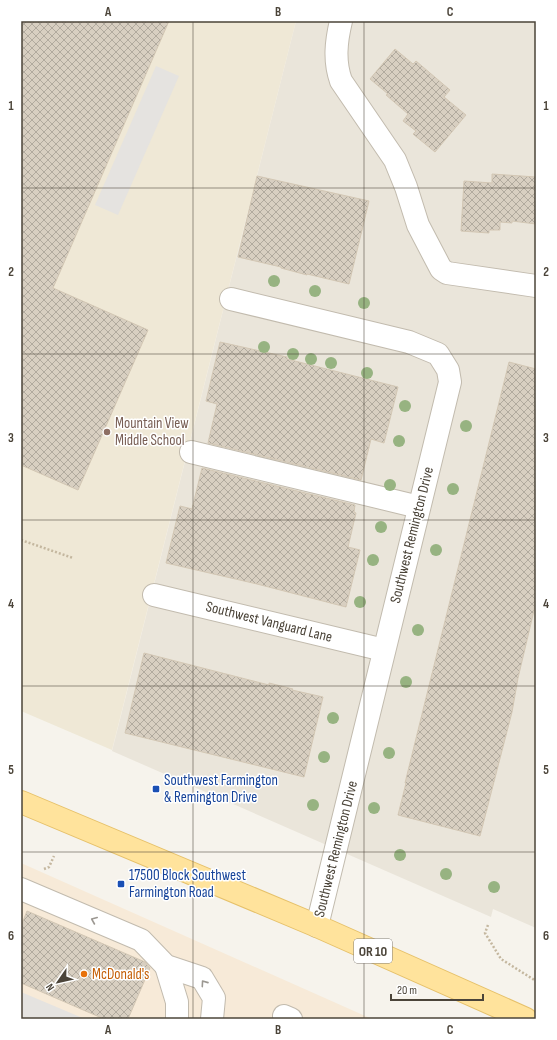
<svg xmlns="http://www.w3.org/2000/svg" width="557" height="1040" font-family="'Sofia Sans Condensed',sans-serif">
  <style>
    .residential { fill: #eae5da }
    .commercial { fill: #f7ead8 }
    .education { fill: #efe8d6 }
    .parking { fill: #e5e3e0 }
    .building { fill: url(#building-cross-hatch); stroke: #d3c7b4 }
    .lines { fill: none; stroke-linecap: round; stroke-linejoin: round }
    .minor-casing { stroke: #c2bbae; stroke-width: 24 }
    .major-casing { stroke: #e6c16a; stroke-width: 24 }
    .path { stroke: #c4b79f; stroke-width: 2.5; stroke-dasharray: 2 2; stroke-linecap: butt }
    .minor { stroke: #fff; stroke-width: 22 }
    .major { stroke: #ffe39c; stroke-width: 22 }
    .tree { fill: #97b381 }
    .oneway { stroke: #9c9892 }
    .grid { fill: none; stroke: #4b4439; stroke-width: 1; stroke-opacity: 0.55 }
    .education-dot { fill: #8d6e63; stroke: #fff; stroke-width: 1.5 }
    .transit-dot { fill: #1a4fb4; stroke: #fff; stroke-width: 1.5 }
    .food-dot { fill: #e8710a; stroke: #fff; stroke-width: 1.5 }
    .labels { text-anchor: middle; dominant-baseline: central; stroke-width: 3; stroke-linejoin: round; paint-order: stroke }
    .shield { fill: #fff; stroke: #817c74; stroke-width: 1 }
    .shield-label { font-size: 14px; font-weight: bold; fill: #4b4439 }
    .education-label { font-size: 15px; fill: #785e54; stroke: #fff; text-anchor: start }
    .street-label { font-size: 15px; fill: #4b4439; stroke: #fff }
    .transit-label { font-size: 15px; fill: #164399; stroke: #fff; text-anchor: start }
    .food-label { font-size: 15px; fill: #c56008; stroke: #fff; text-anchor: start }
    .neatline { fill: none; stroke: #4b4439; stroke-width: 1.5 }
    .grid-label { font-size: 13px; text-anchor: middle; font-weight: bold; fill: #4b4439 }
  </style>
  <defs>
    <pattern id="building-cross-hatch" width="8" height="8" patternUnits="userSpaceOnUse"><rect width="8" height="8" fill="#d8cfc1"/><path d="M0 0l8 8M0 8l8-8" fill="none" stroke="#b1aa9e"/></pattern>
  </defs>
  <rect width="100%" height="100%" fill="#f6f3ec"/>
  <!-- residential -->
  <path class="residential" d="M296,21h240v907l-43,-19 -2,8 -379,-166z"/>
  <!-- commercial -->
  <path class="commercial" d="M21,863l351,156h-351z"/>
  <!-- education -->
  <path class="education" d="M21,21h275l-184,729 -91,-39z"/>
  <!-- parking -->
  <g class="parking">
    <path d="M156,66l23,10 -61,139 -23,-10z"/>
    <path d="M21,992l64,27h-64z"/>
  </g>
  <!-- building -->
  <g class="building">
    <path d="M21,21h148l-116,267 95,42 -70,160 -57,-25z"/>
    <path d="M395,49l18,15 3,-3 34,29 -6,7 22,18 -31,37 -22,-18 3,-3 -13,-10 5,-7 -22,-19 2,-1 -18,-15z"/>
    <path d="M492,174l44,3v47l-24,-3v2l-12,-1v8h-11v3l-28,-2 3,-50 28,2z"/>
    <path d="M257,176l112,25 -20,83 -42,-10v1l-26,-7v-1l-43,-10z"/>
    <path d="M220,342l67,15v2l111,28 -14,56 -13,-4 -10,41 -153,-37 9,-39 -11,-3z"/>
    <path d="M509,362l27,7v233l-18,76 -6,34 -32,124 -82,-21 8,-32h-1z"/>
    <path d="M202,468l153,37 -1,7 2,1 -8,34 12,3 -14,57 -89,-23 -91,-21 14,-57 12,3z"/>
    <path d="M144,653l125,32v-2l24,6 -1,1 31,7 -19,80 -179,-44z"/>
    <path d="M27,911l118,51 5,6 -22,51h-24l-83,-36v-57z"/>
  </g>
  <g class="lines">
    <!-- minor casing -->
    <g class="minor-casing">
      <g id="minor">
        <path d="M341,21c-5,21 -7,40 0,60l54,79 11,27 12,38 23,44 6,4 89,13"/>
        <path d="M231,299l178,43 29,12 10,16 2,12 -133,544"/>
        <path d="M191,452l228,55"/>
        <path d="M154,595l230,55"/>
        <path d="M21,889l120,51 25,26 36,12 12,20 -2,21"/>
        <path d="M166,966l11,36v17"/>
        <path d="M284,1016l7,3"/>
      </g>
    </g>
    <!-- major casing -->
    <g class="major-casing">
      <path id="major" d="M21,802l296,124 209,93"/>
    </g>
    <!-- path -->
    <g class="path">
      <path d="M21,540l52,18"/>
      <path d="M44,869l5,-2 5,-11"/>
      <path d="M488,925l-3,8 16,26 35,22"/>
    </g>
    <!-- minor -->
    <use href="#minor" class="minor"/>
    <!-- major -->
    <use href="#major" class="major"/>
  </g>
  <!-- trees -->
  <g class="tree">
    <circle cx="274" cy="281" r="6"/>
    <circle cx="315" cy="291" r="6"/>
    <circle cx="364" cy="303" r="6"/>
    <circle cx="264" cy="347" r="6"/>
    <circle cx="293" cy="354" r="6"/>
    <circle cx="311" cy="359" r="6"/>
    <circle cx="331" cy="363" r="6"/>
    <circle cx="367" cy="373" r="6"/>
    <circle cx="405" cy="406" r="6"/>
    <circle cx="466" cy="426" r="6"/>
    <circle cx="399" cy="441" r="6"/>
    <circle cx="390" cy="485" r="6"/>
    <circle cx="453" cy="489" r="6"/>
    <circle cx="381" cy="527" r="6"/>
    <circle cx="436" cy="550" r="6"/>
    <circle cx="373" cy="560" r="6"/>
    <circle cx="360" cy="602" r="6"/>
    <circle cx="418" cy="630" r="6"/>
    <circle cx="406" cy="682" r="6"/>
    <circle cx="333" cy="718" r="6"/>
    <circle cx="389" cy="753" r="6"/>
    <circle cx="324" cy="757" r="6"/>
    <circle cx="313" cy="805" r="6"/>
    <circle cx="374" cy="808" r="6"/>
    <circle cx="400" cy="855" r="6"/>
    <circle cx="446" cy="874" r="6"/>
    <circle cx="494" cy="887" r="6"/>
  </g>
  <!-- one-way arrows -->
  <defs><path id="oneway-chevron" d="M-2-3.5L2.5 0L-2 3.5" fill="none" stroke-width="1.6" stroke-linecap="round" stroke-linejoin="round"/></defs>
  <g class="oneway">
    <use href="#oneway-chevron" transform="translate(94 920) rotate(-157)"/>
    <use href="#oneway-chevron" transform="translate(204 983) rotate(-125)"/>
  </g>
  <!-- grid -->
  <path class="grid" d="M193,21v998M364,21v998M21,188h515M21,354h515M21,520h515M21,686h515M21,852h515"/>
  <!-- markers -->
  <circle class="education-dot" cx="107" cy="432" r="4"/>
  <g class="transit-dot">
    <rect x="152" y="785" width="8" height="8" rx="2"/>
    <rect x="117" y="880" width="8" height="8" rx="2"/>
  </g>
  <circle class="food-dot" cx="84" cy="974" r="4"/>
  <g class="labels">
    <!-- shield labels -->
    <rect class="shield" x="354" y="939" width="38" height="24" rx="3"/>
    <g class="shield-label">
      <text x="373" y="951">OR 10</text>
    </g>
    <!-- education labels -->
    <g class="education-label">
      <text x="115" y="423">Mountain View<tspan x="115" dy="17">Middle School</tspan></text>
    </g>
    <!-- street labels -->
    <g class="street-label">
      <text transform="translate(412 535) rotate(-76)">Southwest Remington Drive</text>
      <text transform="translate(269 622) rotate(14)">Southwest Vanguard Lane</text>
      <text transform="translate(336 849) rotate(-76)">Southwest Remington Drive</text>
    </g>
    <!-- transit labels -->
    <g class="transit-label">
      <text x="164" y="780">Southwest Farmington<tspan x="164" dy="17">&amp; Remington Drive</tspan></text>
      <text x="129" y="875">17500 Block Southwest<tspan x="129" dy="17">Farmington Road</tspan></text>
    </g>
    <!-- food labels -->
    <g class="food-label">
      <text x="92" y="974">McDonald's</text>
    </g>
  </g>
  <!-- border -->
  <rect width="557" height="1040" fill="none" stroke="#ffffff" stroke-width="44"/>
  <!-- north arrow -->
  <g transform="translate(58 982) rotate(236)" stroke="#ffffff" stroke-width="3" paint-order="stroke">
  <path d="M0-3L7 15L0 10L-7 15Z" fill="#4b4439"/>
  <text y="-6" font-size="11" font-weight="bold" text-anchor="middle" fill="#4b4439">N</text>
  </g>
  <!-- scale -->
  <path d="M391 994v6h92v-6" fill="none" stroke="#4b4439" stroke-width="2"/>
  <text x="397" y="994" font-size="12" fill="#4b4439" stroke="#ffffff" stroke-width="3" paint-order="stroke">20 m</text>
  <rect x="22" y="22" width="513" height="996" class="neatline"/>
  <g class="grid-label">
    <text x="108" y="16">A</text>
    <text x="278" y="16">B</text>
    <text x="450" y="16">C</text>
    <text x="11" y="110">1</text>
    <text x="546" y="110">1</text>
    <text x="11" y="276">2</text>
    <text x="546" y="276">2</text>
    <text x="11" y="442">3</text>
    <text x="546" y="442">3</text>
    <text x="11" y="608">4</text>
    <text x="546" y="608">4</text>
    <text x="11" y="774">5</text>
    <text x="546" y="774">5</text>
    <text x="11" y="940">6</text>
    <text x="546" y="940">6</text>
    <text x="108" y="1034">A</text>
    <text x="278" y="1034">B</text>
    <text x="450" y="1034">C</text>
  </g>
</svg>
